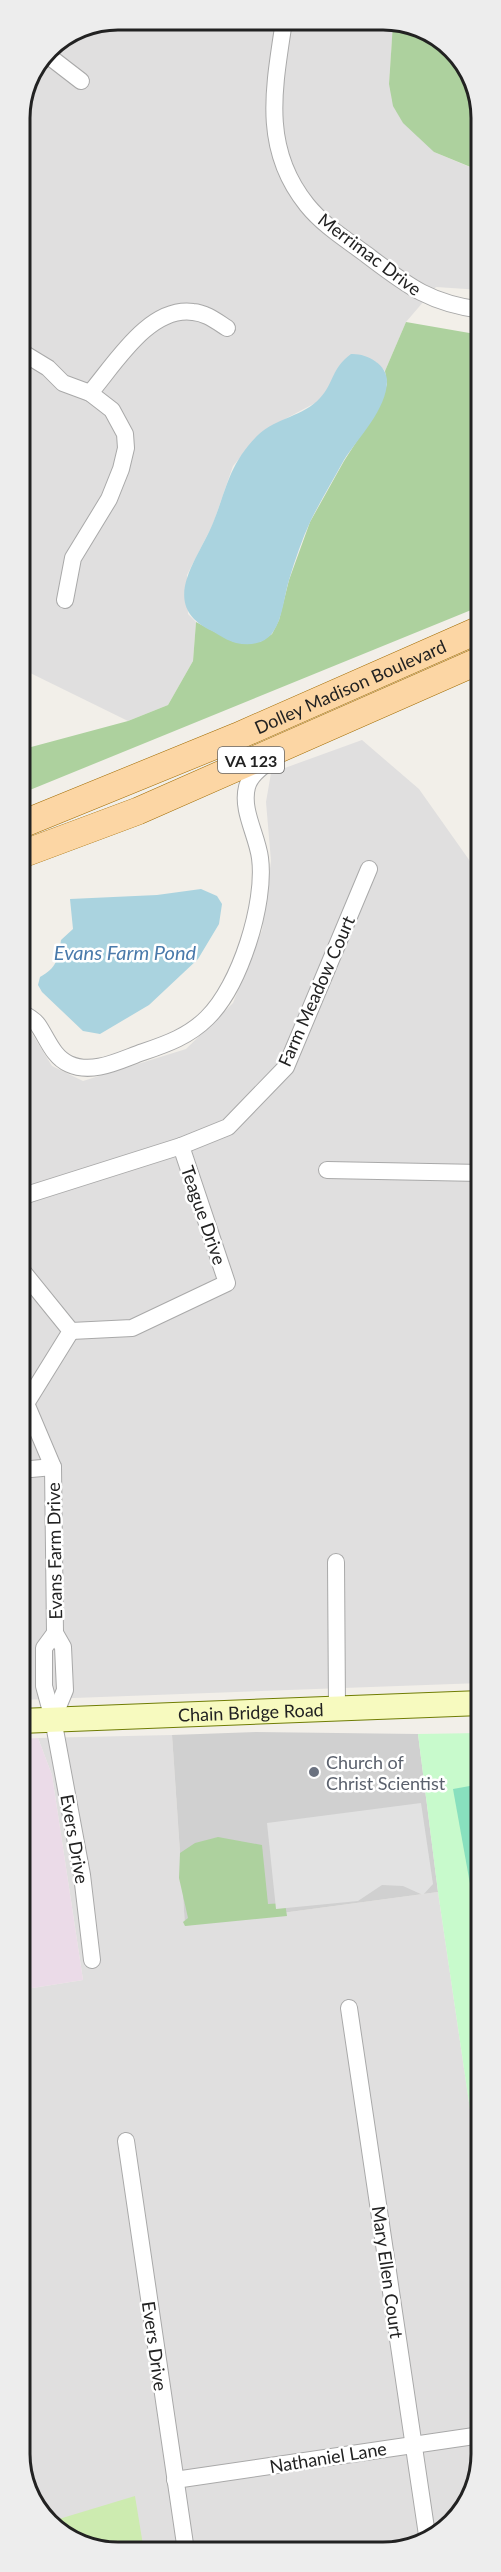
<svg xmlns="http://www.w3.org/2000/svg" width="501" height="2572" font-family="Lato,sans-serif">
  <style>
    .residential { fill: #e0dfdf }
    .industrial { fill: #ebdbe8 }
    .religious { fill: #d0d0d0 }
    .grass { fill: #cdebb0 }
    .forest { fill: #add19e }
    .park { fill: #c8facc }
    .pitch { fill: #88e0be }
    .parking { fill: #e2e2e2 }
    .water { fill: #aad3df }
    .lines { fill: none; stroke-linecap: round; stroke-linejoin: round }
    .stream { stroke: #aad3df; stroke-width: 4.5 }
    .minor-casing { stroke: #a9a9a9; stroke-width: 18 }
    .secondary-casing { stroke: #707d05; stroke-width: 26 }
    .primary-casing { stroke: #a06b00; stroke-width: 28 }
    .minor { stroke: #fff; stroke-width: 16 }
    .secondary { stroke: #f7fabf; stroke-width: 24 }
    .primary { stroke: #fcd6a4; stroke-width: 27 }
    .worship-dot { fill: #6b7280; stroke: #fff; stroke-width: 2 }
    .labels { text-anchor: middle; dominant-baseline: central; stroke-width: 5; stroke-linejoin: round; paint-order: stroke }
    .shield { fill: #fff; stroke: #646464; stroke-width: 1.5 }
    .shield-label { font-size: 16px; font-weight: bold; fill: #222 }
    .street-label { font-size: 18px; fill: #222; stroke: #fff }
    .worship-label { font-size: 18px; fill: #5b616d; stroke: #fff; text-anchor: start }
    .water-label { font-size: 20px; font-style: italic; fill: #4a7aab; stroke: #fff }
    .rim { fill: none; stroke: #222; stroke-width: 3 }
  </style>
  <rect width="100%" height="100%" fill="#f2efe9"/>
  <!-- residential -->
  <g class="residential">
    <path d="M118,20l275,3 -4,61 45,68 38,16 9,-4v126l-45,-3 -30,35 -21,49 -9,-9 -61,41 -43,23 -13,9 -12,14 -14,17 -20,58 -26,51 1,39 8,8 -3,39 -25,44 -40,16 -108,-53v-263l3,-8 -3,-3v-282l29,-64z"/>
    <path d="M481,720v963l-461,17v-680l5,2 27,44 31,15 103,-32 47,-46 29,-73 9,-69 -5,-59 5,-29 91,-33 57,49 53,75z"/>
    <path d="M172,1735l13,191 253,-34 43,292v276l-24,59 -62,33 -296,-1 -55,-32 -24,-53v-476l63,-10 -31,-205 -14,-37z"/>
  </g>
  <!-- industrial -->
  <path class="industrial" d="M38,1738l14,37 31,205 -63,10v-251z"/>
  <!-- religious -->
  <path class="religious" d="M256,1732l162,2 20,158 -253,34 -13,-191z"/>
  <!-- grass -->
  <path class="grass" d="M135,2496l9,55h-45l-50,-29z"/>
  <!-- forest -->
  <g class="forest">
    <path d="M393,23h15l49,30 24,53v58l-8,4 -39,-16 -31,-29 -10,-17 -4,-22z"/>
    <path d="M406,322l75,13v159l-4,4 4,23v85l-461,188v-44l108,-29 40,-16 25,-44 3,-39 38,20h26l12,-8 7,-14 10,-40 21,-58 34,-61 36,-56 7,-21 -2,-13z"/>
    <path d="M218,1837l44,8 6,59 17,-1 2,13 -102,10 -2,-4 5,-4 -9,-40 1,-25 15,-10z"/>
  </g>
  <!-- park -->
  <path class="park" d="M481,1733v451l-43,-292 -20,-158z"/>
  <!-- pitch -->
  <path class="pitch" d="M481,1784v109l-9,2 -19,-106z"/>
  <!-- parking -->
  <path class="parking" d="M421,1803l12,81 -10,11 -20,-9 -21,-1 -24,16 -82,8 -9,-86z"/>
  <!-- water -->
  <g class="water">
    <path d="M351,354c15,-1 36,10 36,27 0,28 -29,57 -43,79 -11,20 -23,40 -33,60 -9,19 -16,40 -22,60 -5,16 -6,38 -16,52 -8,12 -23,14 -37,11 -8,-2 -17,-8 -24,-12 -55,-26 -14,-71 1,-108 14,-35 16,-59 45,-88 18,-17 46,-19 62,-37 14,-15 11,-29 31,-44z"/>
    <path d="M201,889l16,7 5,8 -3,20 -21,35 -49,46 -49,29 -17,-3 -41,-39 -4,-7 2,-8c17,-9 18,-18 21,-37l12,-11 -3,-30 87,-4z"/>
  </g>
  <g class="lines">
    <!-- stream -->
    <path class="stream" d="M454,62l3,-8"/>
    <!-- minor casing -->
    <g class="minor-casing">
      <g id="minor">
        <path d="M284,21c-10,67 -23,127 23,184 17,21 40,35 60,50 41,31 62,48 114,55"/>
        <path d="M46,54l35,27"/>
        <path d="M20,351l28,17 15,15 27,10 22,17 13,24 1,14 -5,21 -12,30 -36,59 -8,42"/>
        <path d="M90,393c25,-29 59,-87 103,-81 13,1 23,9 34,16"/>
        <path d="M20,1012c6,3 14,7 18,13 9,13 15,32 31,39 24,11 51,-4 74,-12 24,-8 46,-16 64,-34 33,-32 59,-115 53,-160 -3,-23 -19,-48 -13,-71 3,-12 15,-20 24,-27"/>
        <path d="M327,1170l154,3"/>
        <path d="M20,1197l161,-51 47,-19 58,-60 83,-198"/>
        <path d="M20,1268l51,63 -44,71"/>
        <path d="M71,1331l61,-3 95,-45 -46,-137"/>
        <path d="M20,1389l33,78 2,166 8,14 2,43 -12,29"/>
        <path d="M20,1470l33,-3"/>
        <path d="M336,1562l1,147"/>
        <path d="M55,1633l-11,15v38l9,33 29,156 10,85"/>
        <path d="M349,2008l78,527"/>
        <path d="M126,2141l60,410"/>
        <path d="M175,2480l306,-45"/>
      </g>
    </g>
    <!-- secondary casing -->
    <g class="secondary-casing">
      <g id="secondary">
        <path id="s1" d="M20,1721l461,-18"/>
      </g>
    </g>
    <!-- primary casing -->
    <g class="primary-casing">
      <g id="primary">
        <path id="s2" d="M20,825l218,-89 243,-107"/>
        <path d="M20,855l118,-44 343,-151"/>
      </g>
    </g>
    <!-- minor -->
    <use href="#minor" class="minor"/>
    <!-- secondary -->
    <use href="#secondary" class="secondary"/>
    <!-- primary -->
    <use href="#primary" class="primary"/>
  </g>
  <!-- markers -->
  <circle class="worship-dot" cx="314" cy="1772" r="6"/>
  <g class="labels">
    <!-- shield labels -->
    <rect class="shield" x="218" y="747" width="66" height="26" rx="4.5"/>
    <g class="shield-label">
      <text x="251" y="760">VA 123</text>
    </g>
    <!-- street labels -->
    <g class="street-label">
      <text transform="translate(370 254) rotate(37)">Merrimac Drive</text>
      <text stroke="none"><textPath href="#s2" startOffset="358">Dolley Madison Boulevard</textPath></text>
      <text transform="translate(316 991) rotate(-66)">Farm Meadow Court</text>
      <text transform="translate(204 1215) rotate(71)">Teague Drive</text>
      <text transform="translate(54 1551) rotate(-91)">Evans Farm Drive</text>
      <text stroke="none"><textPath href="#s1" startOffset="231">Chain Bridge Road</textPath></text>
      <text transform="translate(75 1839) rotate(80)">Evers Drive</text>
      <text transform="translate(388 2272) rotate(82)">Mary Ellen Court</text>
      <text transform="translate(155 2346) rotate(82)">Evers Drive</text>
      <text transform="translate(328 2457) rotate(-9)">Nathaniel Lane</text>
    </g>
    <!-- worship labels -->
    <g class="worship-label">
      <text x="326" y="1762">Church of<tspan x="326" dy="21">Christ Scientist</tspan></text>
    </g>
    <!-- water labels -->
    <g class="water-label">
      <text x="125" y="952">Evans Farm Pond</text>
    </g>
  </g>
  <!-- crop -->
  <path d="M0 0H501V2572H0ZM118 30H383A88 88 0 0 1 471 118V2454A88 88 0 0 1 383 2542H118A88 88 0 0 1 30 2454V118A88 88 0 0 1 118 30Z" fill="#ededed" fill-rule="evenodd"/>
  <path class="rim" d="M118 30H383A88 88 0 0 1 471 118V2454A88 88 0 0 1 383 2542H118A88 88 0 0 1 30 2454V118A88 88 0 0 1 118 30Z"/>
</svg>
